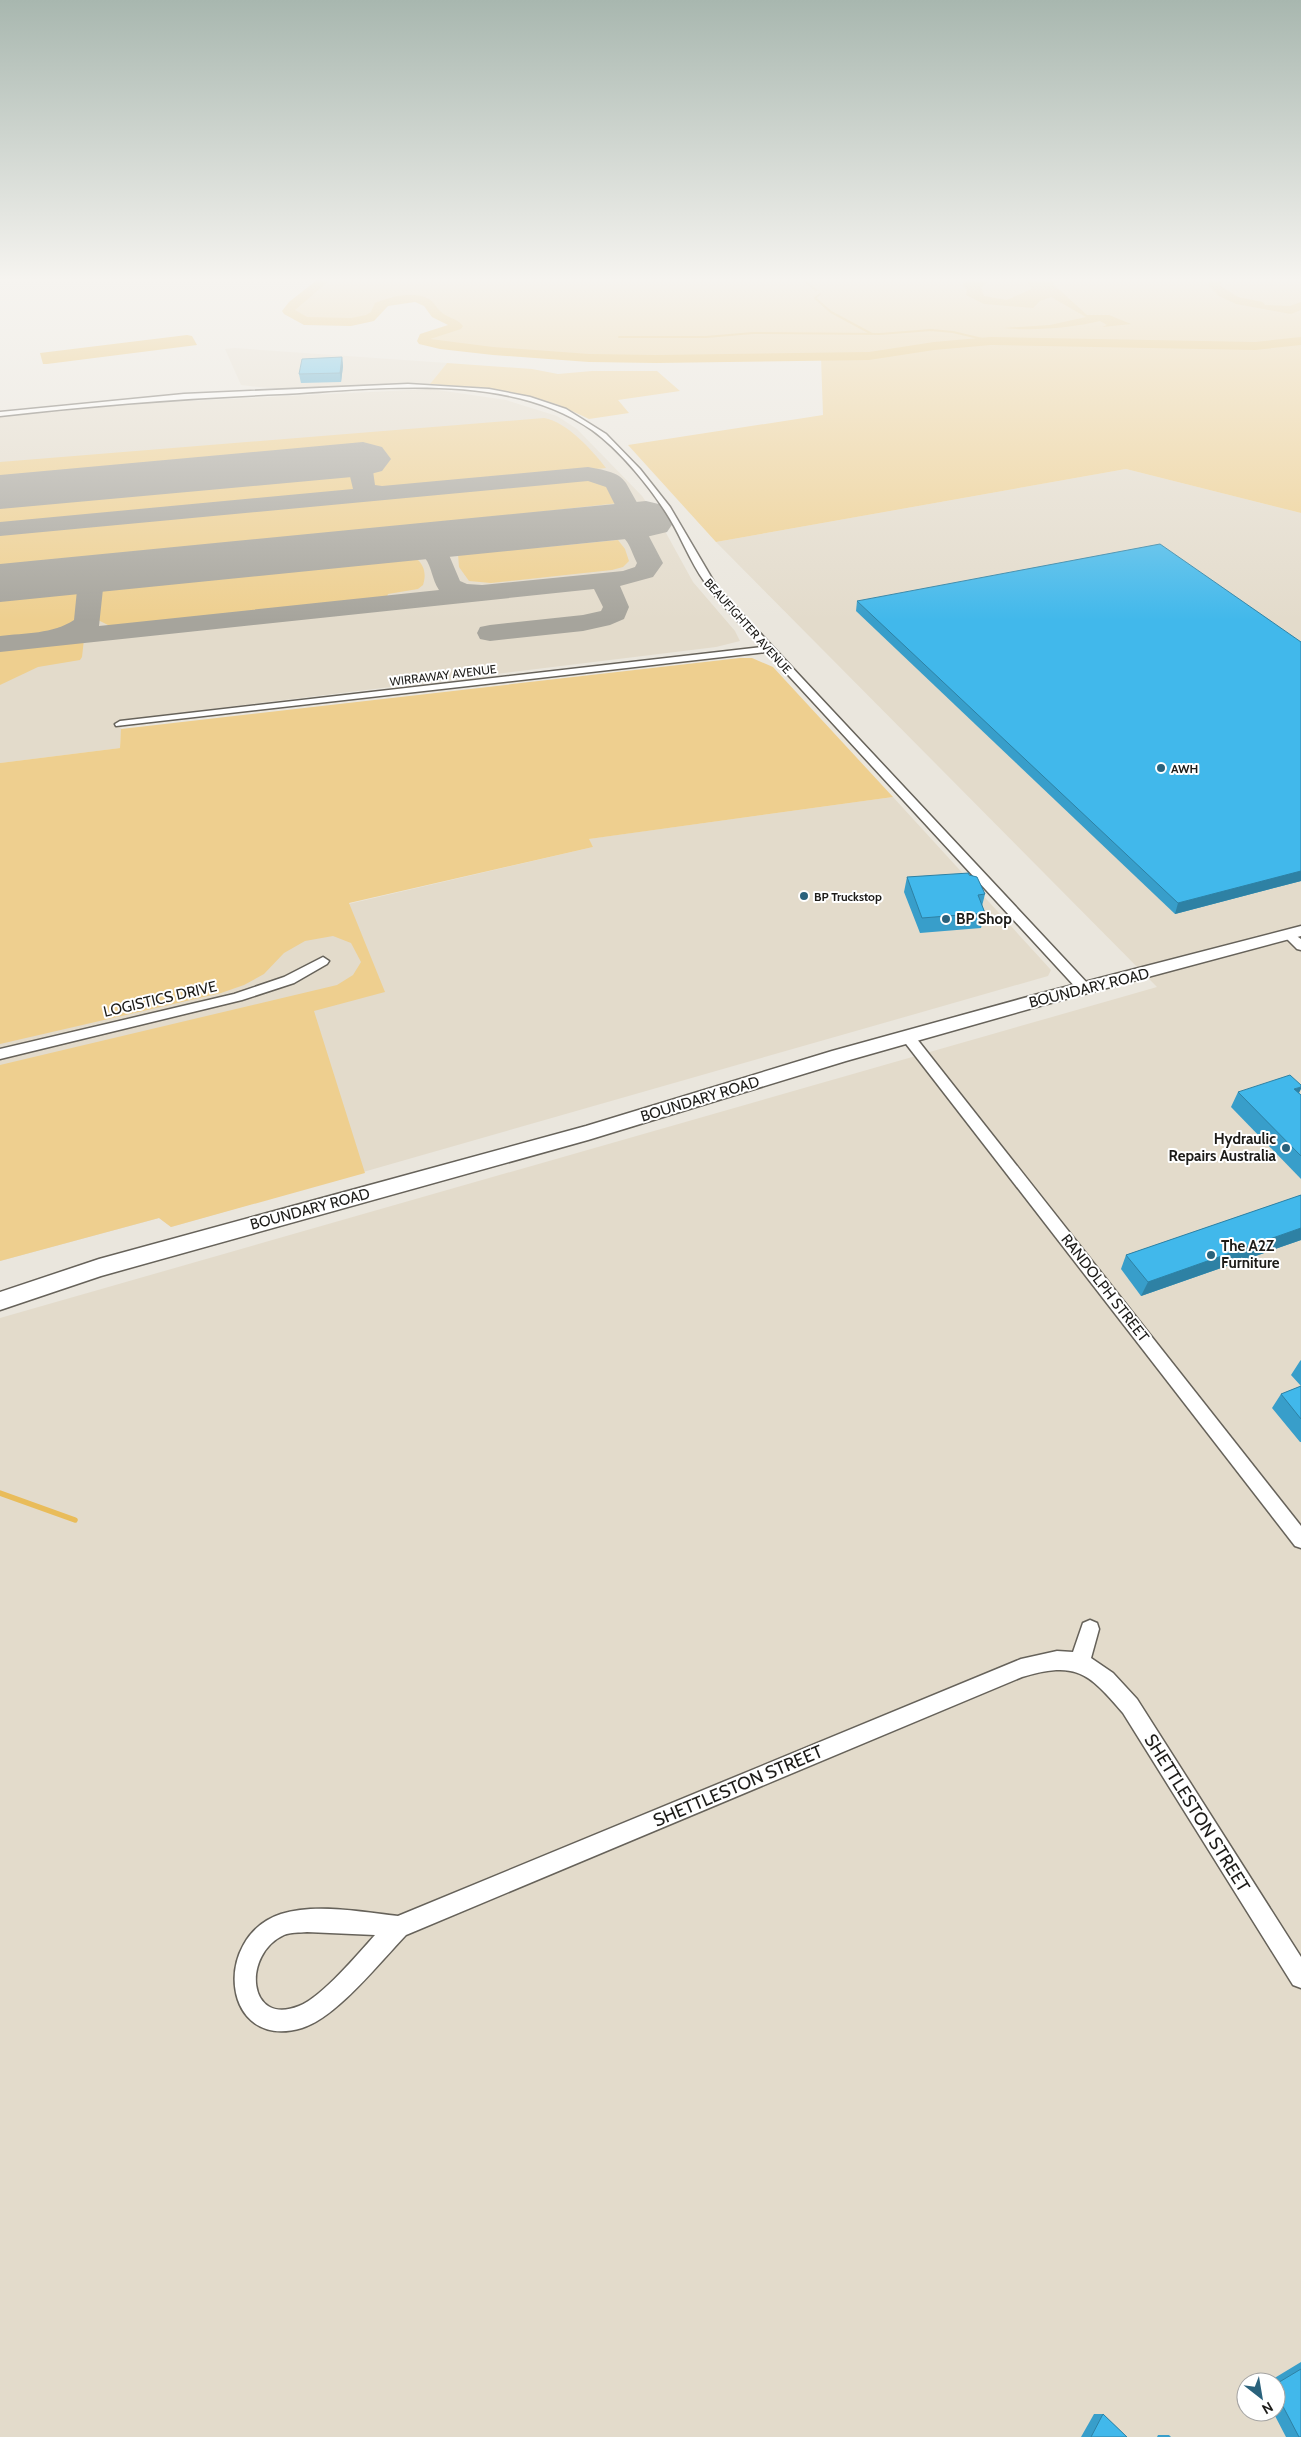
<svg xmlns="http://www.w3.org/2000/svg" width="1301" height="2437" font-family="Cabin,sans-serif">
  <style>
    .built { fill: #e3dbcb; fill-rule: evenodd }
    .green { fill: #eecf8f }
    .water { fill: #e9bc5a }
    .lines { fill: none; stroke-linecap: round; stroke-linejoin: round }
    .stream-far1 { stroke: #e9bc5a; stroke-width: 2 }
    .stream { stroke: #e9bc5a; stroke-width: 5.5 }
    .river { fill: #e9bc5a; fill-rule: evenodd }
    .taxiway { fill: #a6a49c; fill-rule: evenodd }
    .runway { fill: #a6a49c; fill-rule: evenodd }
    .minor-casing { stroke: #66625a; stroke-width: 3 }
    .secondary-casing { stroke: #66625a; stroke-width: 3 }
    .minor { fill: #fff; fill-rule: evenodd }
    .secondary { fill: #fff; fill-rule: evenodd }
    .wall { fill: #389eca }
    .shaded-wall { fill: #2e81a4 }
    .building { fill: #41b8eb; stroke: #2e81a4 }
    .poi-dot { fill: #2a627c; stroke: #fff; stroke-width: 2 }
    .labels { text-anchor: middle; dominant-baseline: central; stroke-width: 4; stroke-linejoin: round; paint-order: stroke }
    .far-street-label { font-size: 12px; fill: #1d1c19; stroke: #fff }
    .far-poi-label { font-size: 12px; font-weight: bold; fill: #1d1c19; stroke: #fff; text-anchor: start }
    .poi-label { font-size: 15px; font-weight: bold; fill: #1d1c19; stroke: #fff; text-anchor: start }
    .street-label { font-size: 15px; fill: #1d1c19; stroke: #fff }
    .near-street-label { font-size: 18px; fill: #1d1c19; stroke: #fff }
  </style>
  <rect width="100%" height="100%" fill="#eae6dd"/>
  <!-- built -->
  <g class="built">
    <path d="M234,348l213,15 -17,21 -142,5 -30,-2 -17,-2 -16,-36z"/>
    <path d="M431,389l75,11 51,16 20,13 65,67 18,26 33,60 42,49 5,10 -24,6 -594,73 -2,28 -120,15v-347l147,-16v3z"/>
    <path d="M1126,469l175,44v1924h-1301v-1119l1157,-331 -441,-445zM1246,2382h30v30h-30z"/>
    <path d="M893,797l148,162 10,11 -3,6 -877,251 -12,-9 -159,43v-276l593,-138 -5,-8z"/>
  </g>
  <!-- green -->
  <g class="green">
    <path d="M324,280h977v233l-175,-44 -410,73 -88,-97 195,-30 -2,-58c-103,1 -205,2 -308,-5 -24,-1 -70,-2 -90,-11l1,-4 33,-11c-5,-6 -14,-7 -21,-12 -4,-3 -5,-9 -10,-12 -12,-7 -35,-2 -47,4l-3,8 -6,4 -19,4 -47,-1 -16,-10 5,-7z"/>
    <path d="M447,363l85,6 26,5 34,-3h65l23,20 -62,9 11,13 -40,6 -30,-14 -30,-9 -44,-8 -55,-4z"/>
    <path d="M544,418c23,4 48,32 62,50l-227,22 -9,-4 -8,-35 -114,11 -12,4 -236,21v-25z"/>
    <path d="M344,468l11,4 3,15 -3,5 -355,34v-29l237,-22 13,2z"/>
    <path d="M579,477c26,-1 29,5 40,26l-99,11 4,8 -524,52v-43z"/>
    <path d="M531,540l4,8 83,-8 7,9 4,12 -6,6 -11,3 -121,13 -22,-2 -10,-14 -1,-13 9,-8z"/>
    <path d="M401,553c17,2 28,14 22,32l-5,4 -30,5 -1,3 -14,3 -247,27 -16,-1 -12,-6 -1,-4c0,-13 -3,-29 10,-34z"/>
    <path d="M76,586l5,6c0,8 1,20 -2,28 -6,18 -63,18 -79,20v-47z"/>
    <path d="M84,639l-2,18 -2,3 -42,7 -38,18v-37z"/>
    <path d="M740,658h12l21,9 120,130 -304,42 4,8 -244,56 36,89 -71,19 51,162 -194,54 -12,-9 -159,43v-196l337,-80 16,-10 8,-13 -10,-19 -18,-7 -28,5 -21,12 -20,21 -20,11 -23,8 -221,51v-281l120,-15 1,-19z"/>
  </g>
  <!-- water -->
  <g class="water">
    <path d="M969,280h20l-8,8 3,8 23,4 24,-11 -4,-9h32l-6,4 34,31h22l22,9 -29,3 5,-2 -7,-4c-29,7 -66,10 -97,7l47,-3 36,-8 -35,-20 -11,4 -7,7 -49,-4 -18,-9 1,-5 -5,-6z"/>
    <path d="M187,335l5,1 5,9 -150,19h-4l-3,-11z"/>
  </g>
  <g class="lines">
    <!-- stream-far1 -->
    <g class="stream-far1">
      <path d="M806,282l10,8"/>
      <path d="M820,294l-5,4 16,14 41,22"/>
      <path d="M619,337h87l47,-4 127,1 51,-4 22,2 38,9"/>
    </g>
    <!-- stream -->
    <path class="stream" d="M0,1493l75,27"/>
    <!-- river -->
    <g class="river">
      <path d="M317,280h13l-35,30 12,7 44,1 15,-3 5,-3 4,-9c15,-6 38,-13 54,-4 5,3 7,8 11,12 7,7 17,7 23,15l-2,3 -31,10 63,8 96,7 67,1 213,-3 65,-10 57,-5 264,5 46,-5v8l-46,5 -264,-5 -57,5 -65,10 -213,3 -67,-1 -96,-7 -53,-6 -21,-5 -2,-3 3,-7 28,-9 -16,-8 -8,-11 -9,-4 -27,4 -14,15 -23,5 -47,-1 -20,-11 -2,-3 7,-9z"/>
      <path d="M1211,280h12l-3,5 2,2 16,10 25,5 2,3 25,1 11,-4v8l-10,4 -55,-10 -17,-8 -11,-11z"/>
    </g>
    <!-- taxiway -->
    <g class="taxiway">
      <path d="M342,454l25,7 6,10 2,14 7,1 206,-19c14,3 30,4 38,16l18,32 -1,10 20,38 -10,14 -33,9 9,21 -5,12 -14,6 -27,6 -93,10 -10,-2 -3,-6 3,-6 10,-2 93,-10 18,-4 2,-4 -9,-18 -594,63v-16c25,-3 53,-2 74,-16l3,-30c-16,-11 -58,-1 -77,2v-16l63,-6 25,6 40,-12 83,-10 9,3 4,5 -4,5 -9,3c-29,2 -85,0 -108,19l-4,37 340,-36c-7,-10 -7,-23 -14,-32 -10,-16 -87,-2 -106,0l-9,-2 -3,-5 3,-5 9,-2 79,-8 35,6 9,-6 37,-8 58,-4 55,-7 28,1v-3l-14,-28 -18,-6 -588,55v-14l353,-33 -5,-21 -44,3 -8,-2 -3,-5 3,-5zM605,531c23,2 23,13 32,32l-2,4 -12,4 -141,14 -15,-1 -7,-3 -11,-26c13,-16 131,-24 156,-24z"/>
      <path d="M31,482l8,2 4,5 -4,5 -39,5v-14z"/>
    </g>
    <!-- runway -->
    <g class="runway">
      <path d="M363,442l19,5 9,12 -9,12 -19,5 -363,33v-34z"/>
      <path d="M646,501l21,5 9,13 -9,13 -21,5 -646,65v-38z"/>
    </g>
    <!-- minor casing -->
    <g class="minor-casing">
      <g id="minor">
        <path d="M408,384l81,5 41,8 36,12 40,25 34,35 30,38 47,80 372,398 1,3 -1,3h-10l-312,-339 -651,74 -1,-2 5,-3 642,-74c-19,-21 -42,-42 -58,-66 -14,-20 -22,-42 -34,-62 -18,-30 -50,-69 -78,-89 -84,-59 -214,-41 -311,-36 -94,4 -187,11 -281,22v-4l184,-18z"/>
        <path d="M1289,931l12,8v11l-4,-1 -14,-14z"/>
        <path d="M323,957l6,4 -2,3 -33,19 -52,17 -242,59v-10l234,-55 50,-17z"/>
        <path d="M908,1033l5,1 388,492v22l-6,-2 -392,-506 -2,-3 2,-3z"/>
        <path d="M1090,1620l7,3 2,6 -8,29 22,15 24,26 164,258v31l-8,-3 -170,-272c-35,-41 -47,-52 -101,-36l-616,258c-25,26 -70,83 -104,93 -80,24 -91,-91 -21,-114 35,-11 80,-2 117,2l623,-257 36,-8 16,1 10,-29zM307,1932l68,3c-17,19 -53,62 -76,71 -52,21 -57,-52 -15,-71 7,-3 15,-2 23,-3z"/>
      </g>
    </g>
    <!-- secondary casing -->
    <g class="secondary-casing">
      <path id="secondary" d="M1301,926v10l-254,68 -201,57 -258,79 -487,136 -101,34v-18l99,-33 487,-133 246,-75 210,-58z"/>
    </g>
    <!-- minor -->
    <use href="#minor" class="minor"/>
    <!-- secondary -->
    <use href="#secondary" class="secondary"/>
  </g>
  <!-- wall -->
  <g class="wall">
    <path d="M342,357l1,9 -2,16 -40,1 -2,-9z"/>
    <path d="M857,601l444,41v239l-126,33 -319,-303z"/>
    <path d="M969,875l16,19 -3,12 3,7 -4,15 -61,5 -16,-41 3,-15z"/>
    <path d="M1238,1092l61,1 2,2v84l-70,-72z"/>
    <path d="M1301,1195v45l-160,56 -20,-27 5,-14z"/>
    <path d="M1301,1360v82h-1l-28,-34 9,-14 20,-8 -10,-11 9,-14z"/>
    <path d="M1301,2362v75h-15l-13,-25h3v-30h-8z"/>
    <path d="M1094,2414h9l24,23h-46z"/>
    <path d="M1158,2435h11l2,2h-14z"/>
  </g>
  <!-- shaded-wall -->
  <g class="shaded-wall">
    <path d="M342,357l1,9 -2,16 -1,-9z"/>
    <path d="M1301,871v10l-126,33 3,-11z"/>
    <path d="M1301,1087v2l-6,12 -1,-12z"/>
    <path d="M1301,1228v12l-160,56 7,-14z"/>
  </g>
  <!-- building -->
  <g class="building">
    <path d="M342,357l-2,16 -41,1 3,-15z"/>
    <path d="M1160,544l141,98v229l-123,32 -321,-302z"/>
    <path d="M969,873v2l8,2 8,17 -7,1 7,18 -63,5 -15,-41z"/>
    <path d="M1290,1075l11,10v2l-7,2 7,6v61l-63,-64z"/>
    <path d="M1301,1195v33l-153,54 -22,-27z"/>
    <path d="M1301,1386v33l-20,-25z"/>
    <path d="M1301,2369v68h-2l-23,-44v-9z"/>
    <path d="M1103,2414l24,23h-36z"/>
  </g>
  <!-- sky -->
  <linearGradient id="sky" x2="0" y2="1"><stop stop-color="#a8b7af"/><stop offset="0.45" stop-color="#f6f4f0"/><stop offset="1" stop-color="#f6f4f0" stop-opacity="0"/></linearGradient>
  <rect width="1301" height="621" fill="url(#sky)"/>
  <!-- markers -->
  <g class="poi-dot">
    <circle cx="1161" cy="768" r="5"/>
    <circle cx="804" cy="896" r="5"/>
    <circle cx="946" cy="919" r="5"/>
    <circle cx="1286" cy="1148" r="5"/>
    <circle cx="1211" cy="1255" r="5"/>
  </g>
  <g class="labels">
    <!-- far-street labels -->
    <g class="far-street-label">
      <text transform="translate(748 626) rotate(48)">BEAUFIGHTER AVENUE</text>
      <text transform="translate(443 675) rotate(-7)">WIRRAWAY AVENUE</text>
    </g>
    <!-- far-poi labels -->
    <g class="far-poi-label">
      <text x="1171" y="768">AWH</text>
      <text x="814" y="896">BP Truckstop</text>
    </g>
    <!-- poi labels -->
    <g class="poi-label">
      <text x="956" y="919">BP Shop</text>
      <text x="1276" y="1139" text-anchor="end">Hydraulic<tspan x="1276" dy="17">Repairs Australia</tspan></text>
      <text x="1221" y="1246">The A2Z<tspan x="1221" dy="17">Furniture</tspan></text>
    </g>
    <!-- street labels -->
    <g class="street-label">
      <text transform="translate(1089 988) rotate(-14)">BOUNDARY ROAD</text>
      <text transform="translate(160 999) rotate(-13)">LOGISTICS DRIVE</text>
      <text transform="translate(700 1099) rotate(-17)">BOUNDARY ROAD</text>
      <text transform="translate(310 1209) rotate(-15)">BOUNDARY ROAD</text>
      <text transform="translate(1105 1288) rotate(52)">RANDOLPH STREET</text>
    </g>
    <!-- near-street labels -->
    <g class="near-street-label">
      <text transform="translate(738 1786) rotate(-23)">SHETTLESTON STREET</text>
      <text transform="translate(1197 1813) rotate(58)">SHETTLESTON STREET</text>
    </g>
  </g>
  <!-- north arrow -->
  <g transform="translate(1261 2397) rotate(149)"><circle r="24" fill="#ffffff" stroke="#a5a4a3"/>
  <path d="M0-4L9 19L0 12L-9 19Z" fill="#2a627c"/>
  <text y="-8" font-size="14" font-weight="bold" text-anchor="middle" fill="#1d1c19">N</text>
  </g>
</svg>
